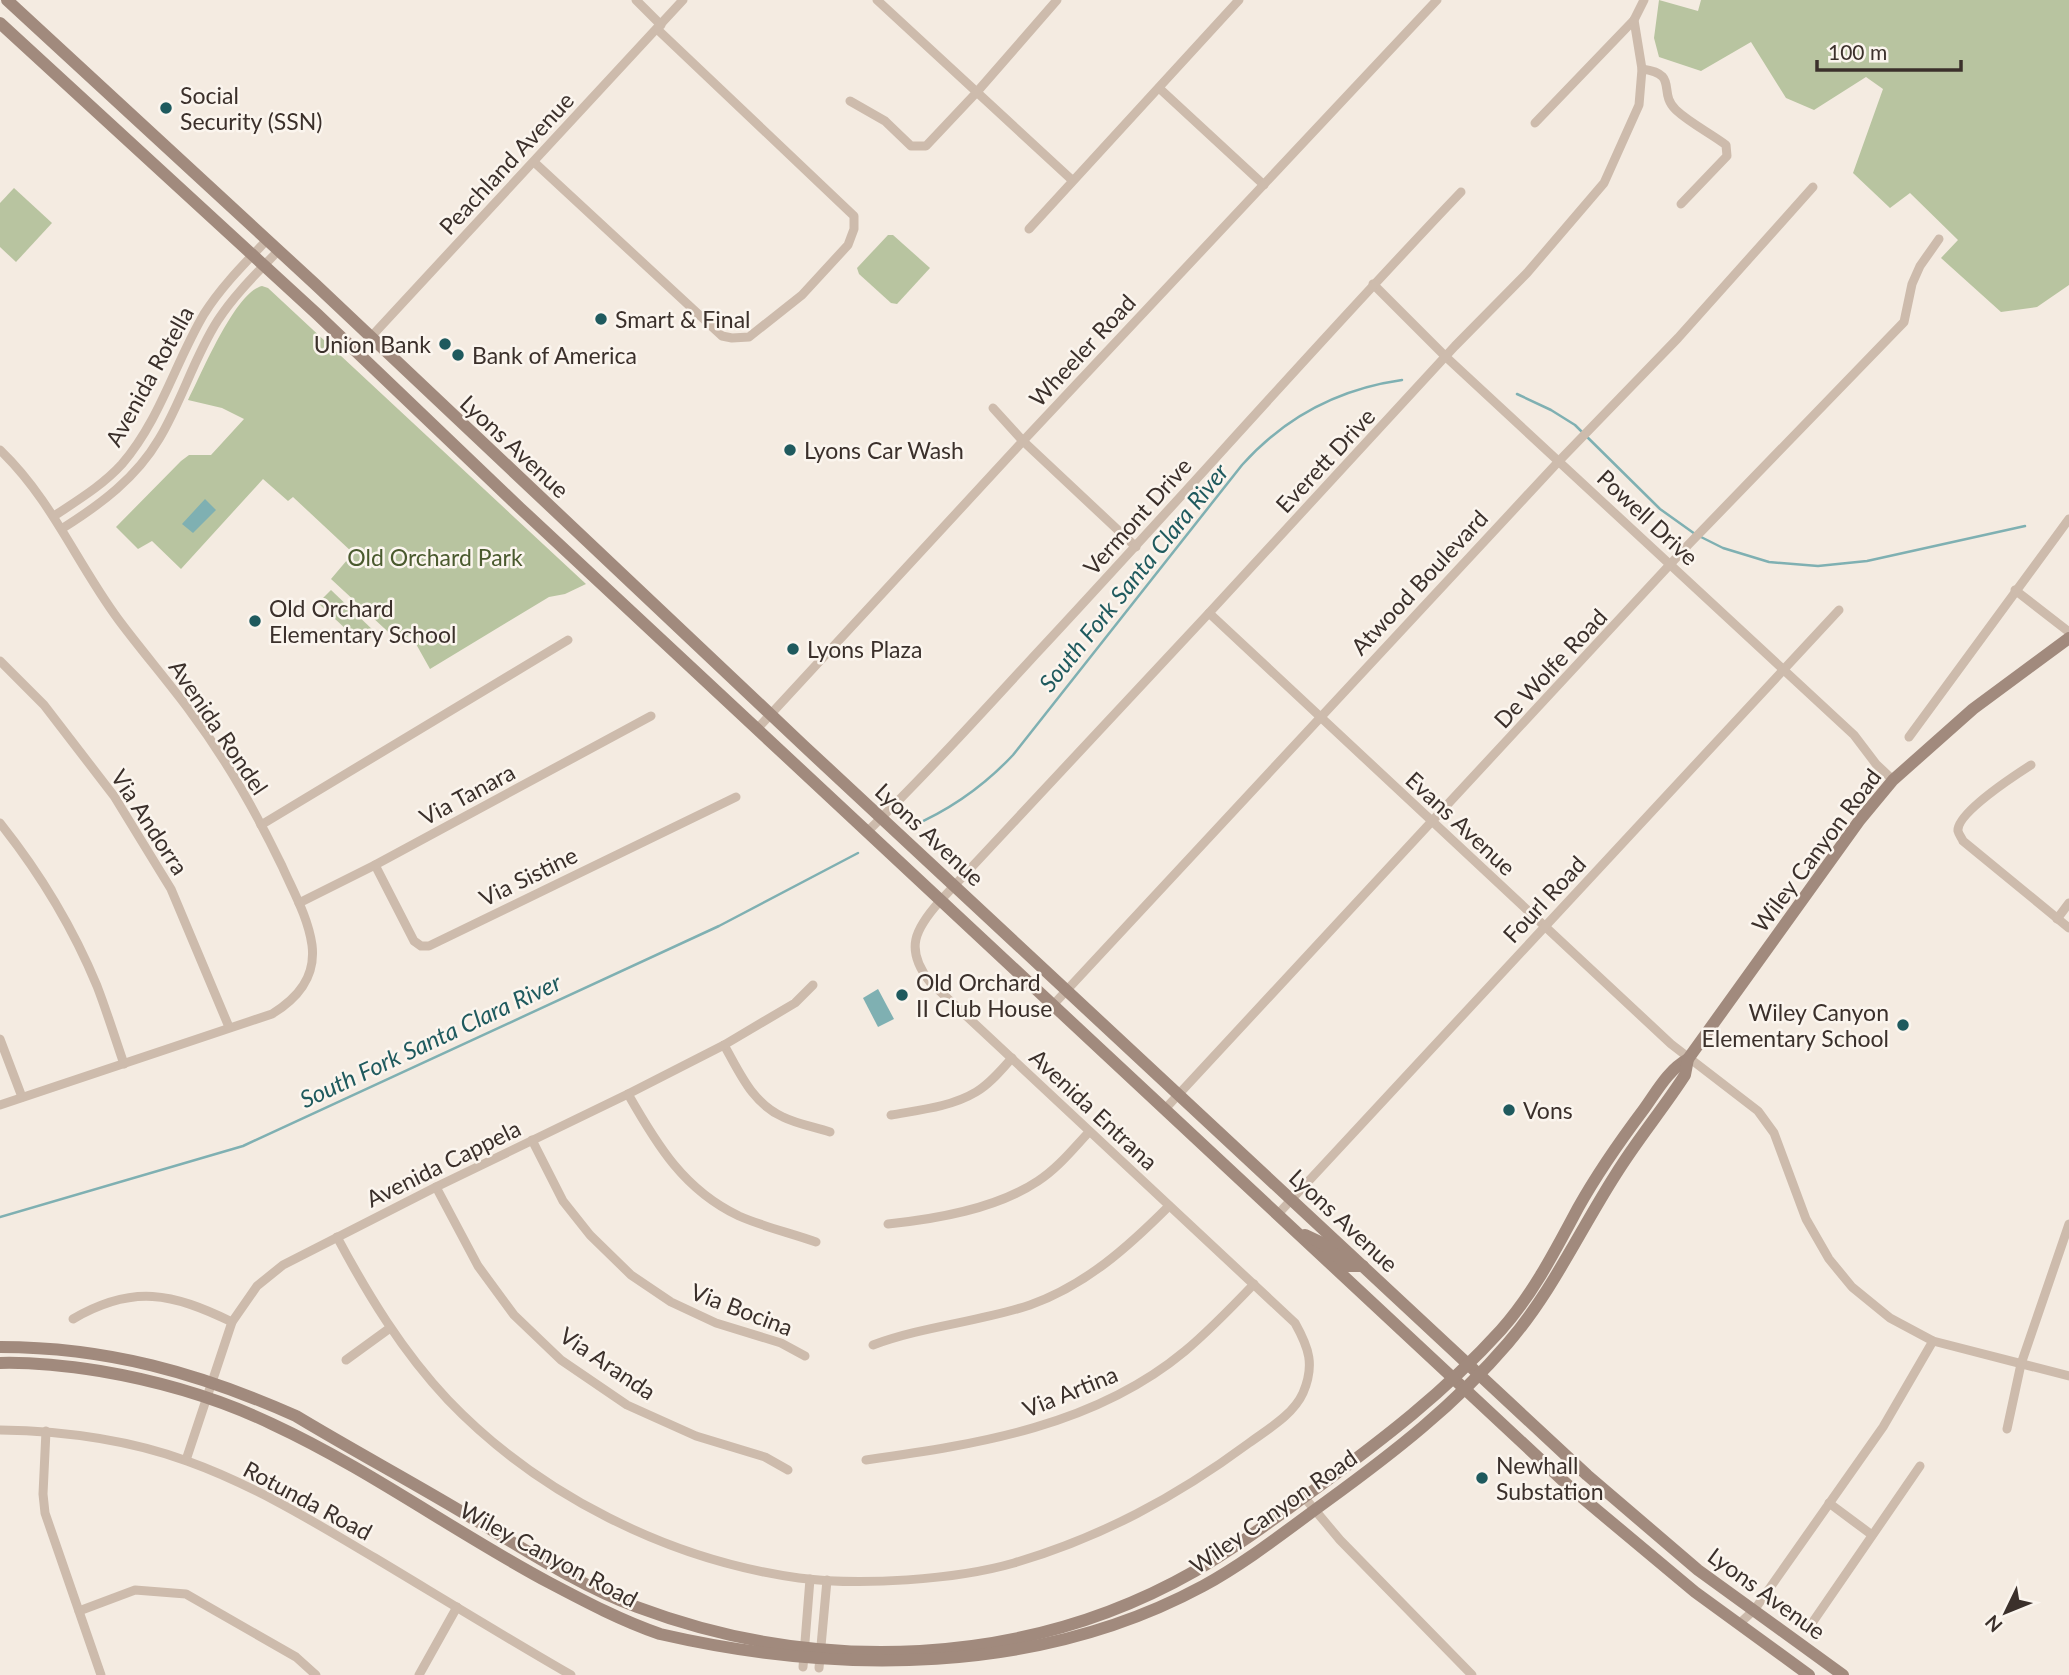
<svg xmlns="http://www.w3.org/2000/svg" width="2069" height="1675" font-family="Lato,sans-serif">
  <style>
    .green { fill: #b8c4a0 }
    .water { fill: #7fb0b2 }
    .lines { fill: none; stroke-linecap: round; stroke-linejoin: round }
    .stream { stroke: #7fb0b2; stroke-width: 2.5 }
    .street { stroke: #cdbbac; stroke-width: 9 }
    .secondary { stroke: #a18a7d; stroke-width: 12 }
    .poi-dot { fill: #1f5a5e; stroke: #fbf5ee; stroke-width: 2.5 }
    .labels { text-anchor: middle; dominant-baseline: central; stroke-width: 5; stroke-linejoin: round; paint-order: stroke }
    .poi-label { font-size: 23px; fill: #3b302b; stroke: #fbf5ee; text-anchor: start }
    .street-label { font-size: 23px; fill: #3b302b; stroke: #fbf5ee }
    .park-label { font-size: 23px; fill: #4a5a2e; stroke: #fbf5ee }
    .water-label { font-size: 24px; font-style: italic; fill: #1f5a5e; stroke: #fbf5ee }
  </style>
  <rect width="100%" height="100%" fill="#f4ebe1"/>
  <!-- green -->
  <g class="green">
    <path d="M1659,0l39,11 3,-11h368v285l-32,22 -36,5 -60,-54 17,-18 -48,-47 -20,15 -37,-35 30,-84 -17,-12 -52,33 -28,-12 -35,-56 -50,29 -42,-14 -5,-19z"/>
    <path d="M14,188l38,35 -36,39 -16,-15v-44z"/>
    <path d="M888,235h5l37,33 -33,36 -6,-1 -32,-29 -2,-6z"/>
    <path d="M262,286l6,2 318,296 -21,10 -16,3 -119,72 -19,-34 -13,6 -67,-62 22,-26 -60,-56 -5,4 -25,-22 -82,90 -29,-28 -14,8 -22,-22 65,-66 8,-6h22l33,-36 -22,-11 -34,-8c13,-25 47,-108 74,-114z"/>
    <path d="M331,590l44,42 -12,13 -45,-42z"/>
  </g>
  <!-- water -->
  <g class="water">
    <path d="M205,499l11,11 -23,23 -11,-9z"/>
    <path d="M878,989l16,30 -16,8 -15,-29z"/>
  </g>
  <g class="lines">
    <!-- stream -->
    <g class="stream">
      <path d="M1517,394l34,16 24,15 85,84 35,25"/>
      <path d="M1701,537l22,11 46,14 49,4 49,-5 158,-35"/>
      <path d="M910,827c40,-17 73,-40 103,-72l229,-290c43,-48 96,-76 160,-85"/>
      <path d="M0,1217l243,-71 476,-220 139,-73"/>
    </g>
    <!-- street -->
    <g class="street">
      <path d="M636,0l25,25"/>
      <path d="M877,0l195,180"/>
      <path d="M1642,69c38,5 15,23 34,41 14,13 34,23 50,35l1,11 -46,48"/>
      <path d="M1159,88l105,97"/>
      <path d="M850,101l35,20 26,25h15l50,-53 81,-93"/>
      <path d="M1535,123l99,-103 10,-20"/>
      <path d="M534,162l188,174 10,2 17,-1 53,-42 46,-50 6,-16v-13l-197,-187"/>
      <path d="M1029,229l210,-229"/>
      <path d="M1373,284l73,73 408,378 22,29 17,16"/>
      <path d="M357,352l326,-352"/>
      <path d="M993,408l30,33 113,106"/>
      <path d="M0,450c52,50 76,112 118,169 23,31 49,61 72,92 36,48 66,101 92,155 11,25 26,51 30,79 4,32 -14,53 -40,69l-272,91"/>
      <path d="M54,516c24,-16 49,-31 68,-52 38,-44 53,-101 82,-150 17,-27 40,-50 62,-73"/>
      <path d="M63,528c38,-24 73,-50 96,-89 23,-38 35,-82 59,-119 17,-26 39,-47 60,-69"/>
      <path d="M2015,590l54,42"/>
      <path d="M1209,613l462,431 87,67 16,22 32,86 23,40 23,28 38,31 43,23 136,35"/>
      <path d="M0,661l44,44 70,91 57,93 58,138"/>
      <path d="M757,729l266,-288 414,-441"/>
      <path d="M1909,737l160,-218"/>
      <path d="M2031,765c-14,9 -75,48 -73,66 1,4 4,7 5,10l106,87"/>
      <path d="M0,823c39,49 73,105 97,163 10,26 18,52 27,78"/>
      <path d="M261,825l307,-185"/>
      <path d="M867,832c58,-57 113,-117 168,-177 143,-153 281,-311 426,-463"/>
      <path d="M375,865l39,76 7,5h8l307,-149"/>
      <path d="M299,903l76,-38 276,-149"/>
      <path d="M2057,919l12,-16"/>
      <path d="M1053,1005l506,-544 119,-123 135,-151"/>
      <path d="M0,1039l22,58"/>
      <path d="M724,1045c16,28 28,58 59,72 14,7 32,10 47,15"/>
      <path d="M628,1094c29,51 56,96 111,122 25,11 52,17 77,26"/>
      <path d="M1165,1109l524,-565 215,-222 8,-38 8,-18 19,-27"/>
      <path d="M891,1115c28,-5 60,-8 85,-23 14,-8 25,-22 36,-34"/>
      <path d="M532,1140l31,61 27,34 41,40 40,27 45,21 65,20 24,13"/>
      <path d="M436,1187l42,79 36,49 47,45 66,45 69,31 69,21 23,13"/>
      <path d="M1278,1214l561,-604"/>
      <path d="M888,1224c49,-5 108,-15 150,-43 20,-13 35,-32 51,-49"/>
      <path d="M337,1237c31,58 65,114 111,163 91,95 221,160 351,178 61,8 156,2 215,-15 88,-26 162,-66 235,-120 19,-14 44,-28 54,-50 12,-28 6,-45 -8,-70l-365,-341c-26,-33 -15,-53 10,-81l269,-288 246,-267 72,-73 77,-90 35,-78 3,-36 -8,-49"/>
      <path d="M73,1319c60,-35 99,-26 159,3"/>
      <path d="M873,1345c51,-19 106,-23 157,-40 56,-20 98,-58 139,-99"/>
      <path d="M346,1360l44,-32"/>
      <path d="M2007,1429l14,-65 48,-140"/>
      <path d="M0,1430c63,1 127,9 187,31 67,24 127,61 188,97 65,39 130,79 196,117"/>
      <path d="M46,1431l-3,63 2,19 56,162"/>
      <path d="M186,1460l46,-138 25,-36 26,-21 153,-78 192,-93 96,-49 71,-42 18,-18"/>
      <path d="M866,1460c113,-16 229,-34 319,-109 25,-21 47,-44 69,-67"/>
      <path d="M1304,1497l36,43 132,135"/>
      <path d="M1829,1503l43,32"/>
      <path d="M79,1611l56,-21 51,4 110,63 20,18"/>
      <path d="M1739,1624l16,-15 128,-182 50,-86"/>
      <path d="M1810,1626l110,-160"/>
      <path d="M803,1667l7,-88"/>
      <path d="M819,1668l8,-88"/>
      <path d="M419,1675l38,-68"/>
    </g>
    <!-- secondary -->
    <g class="secondary">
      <path d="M7,0l309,285 488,461 783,729 111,95 145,105"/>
      <path d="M0,23l318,292 202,193 1053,982 122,102 114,83"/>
      <path d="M1305,1235l17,8 26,23h15"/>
      <path d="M0,1347c107,0 199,26 296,69 58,35 118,67 176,102 54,32 106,67 165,89 181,68 388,61 558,-36 42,-24 80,-53 119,-81 68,-50 130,-97 187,-160 32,-36 54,-79 77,-122 19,-34 42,-67 66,-99 13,-18 24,-39 44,-50"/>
      <path d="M0,1363c34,-1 67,3 100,8 59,10 118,27 172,53 97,45 184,109 278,159 36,19 72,38 110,51 178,41 378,41 543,-48 44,-24 84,-56 124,-85 66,-48 128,-96 181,-158 44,-51 72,-113 108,-169 21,-34 47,-65 69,-99l3,-16 171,-238 34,-41 80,-71 96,-71"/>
    </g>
  </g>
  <!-- markers -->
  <g class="poi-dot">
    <circle cx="166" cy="108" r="7"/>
    <circle cx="601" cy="319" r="7"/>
    <circle cx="445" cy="344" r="7"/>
    <circle cx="458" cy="355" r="7"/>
    <circle cx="790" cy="450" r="7"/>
    <circle cx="255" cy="621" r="7"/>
    <circle cx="793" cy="649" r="7"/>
    <circle cx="902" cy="995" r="7"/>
    <circle cx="1903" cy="1025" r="7"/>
    <circle cx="1509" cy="1110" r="7"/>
    <circle cx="1482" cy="1478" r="7"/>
  </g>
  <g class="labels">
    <!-- poi labels -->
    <g class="poi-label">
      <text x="180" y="95">Social<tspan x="180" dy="26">Security (SSN)</tspan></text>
      <text x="615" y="319">Smart &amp; Final</text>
      <text x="431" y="344" text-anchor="end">Union Bank</text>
      <text x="472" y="355">Bank of America</text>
      <text x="804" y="450">Lyons Car Wash</text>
      <text x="269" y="608">Old Orchard<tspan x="269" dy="26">Elementary School</tspan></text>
      <text x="807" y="649">Lyons Plaza</text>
      <text x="916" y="982">Old Orchard<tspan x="916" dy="26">II Club House</tspan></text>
      <text x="1889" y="1012" text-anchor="end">Wiley Canyon<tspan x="1889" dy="26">Elementary School</tspan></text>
      <text x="1523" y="1110">Vons</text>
      <text x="1496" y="1465">Newhall<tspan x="1496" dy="26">Substation</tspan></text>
    </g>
    <!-- street labels -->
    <g class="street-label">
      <text transform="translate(506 163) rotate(-47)">Peachland Avenue</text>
      <text transform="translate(1082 350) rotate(-47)">Wheeler Road</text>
      <text transform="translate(149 376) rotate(-61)">Avenida Rotella</text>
      <text transform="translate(515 446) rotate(43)">Lyons Avenue</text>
      <text transform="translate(1325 460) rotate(-47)">Everett Drive</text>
      <text transform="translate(1137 516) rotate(-48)">Vermont Drive</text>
      <text transform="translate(1648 517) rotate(43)">Powell Drive</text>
      <text transform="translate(1419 582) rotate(-47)">Atwood Boulevard</text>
      <text transform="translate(1550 668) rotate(-47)">De Wolfe Road</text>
      <text transform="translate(219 727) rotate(56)">Avenida Rondel</text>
      <text transform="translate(467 794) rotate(-28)">Via Tanara</text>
      <text transform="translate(150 822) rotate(57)">Via Andorra</text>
      <text transform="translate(1461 823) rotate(43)">Evans Avenue</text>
      <text transform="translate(930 834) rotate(43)">Lyons Avenue</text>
      <text transform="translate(1816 850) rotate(-53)">Wiley Canyon Road</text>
      <text transform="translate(528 876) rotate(-26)">Via Sistine</text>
      <text transform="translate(1544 899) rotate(-47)">Fourl Road</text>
      <text transform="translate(1094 1109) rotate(43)">Avenida Entrana</text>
      <text transform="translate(443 1163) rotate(-26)">Avenida Cappela</text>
      <text transform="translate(1344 1220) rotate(43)">Lyons Avenue</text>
      <text transform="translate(742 1309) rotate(21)">Via Bocina</text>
      <text transform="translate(608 1363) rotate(34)">Via Aranda</text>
      <text transform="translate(1070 1391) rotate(-22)">Via Artina</text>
      <text transform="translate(308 1500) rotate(28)">Rotunda Road</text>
      <text transform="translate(1273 1511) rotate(-35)">Wiley Canyon Road</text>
      <text transform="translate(549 1554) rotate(28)">Wiley Canyon Road</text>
      <text transform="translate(1767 1593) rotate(36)">Lyons Avenue</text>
    </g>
    <!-- park labels -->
    <g class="park-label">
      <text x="435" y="557">Old Orchard Park</text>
    </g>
    <!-- water labels -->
    <g class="water-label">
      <text transform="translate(1133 577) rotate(-51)">South Fork Santa Clara River</text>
      <text transform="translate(430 1040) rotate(-25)">South Fork Santa Clara River</text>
    </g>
  </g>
  <!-- north arrow -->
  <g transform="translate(2006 1612) rotate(227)" stroke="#fbf5ee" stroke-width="5" paint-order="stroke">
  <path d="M0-5L12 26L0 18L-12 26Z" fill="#3b302b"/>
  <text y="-10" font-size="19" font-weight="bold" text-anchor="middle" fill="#3b302b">N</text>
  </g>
  <!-- scale -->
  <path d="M1817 60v10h144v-10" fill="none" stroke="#3b302b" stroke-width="3.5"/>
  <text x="1828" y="60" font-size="21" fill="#3b302b" stroke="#fbf5ee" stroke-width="5" paint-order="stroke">100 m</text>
</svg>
